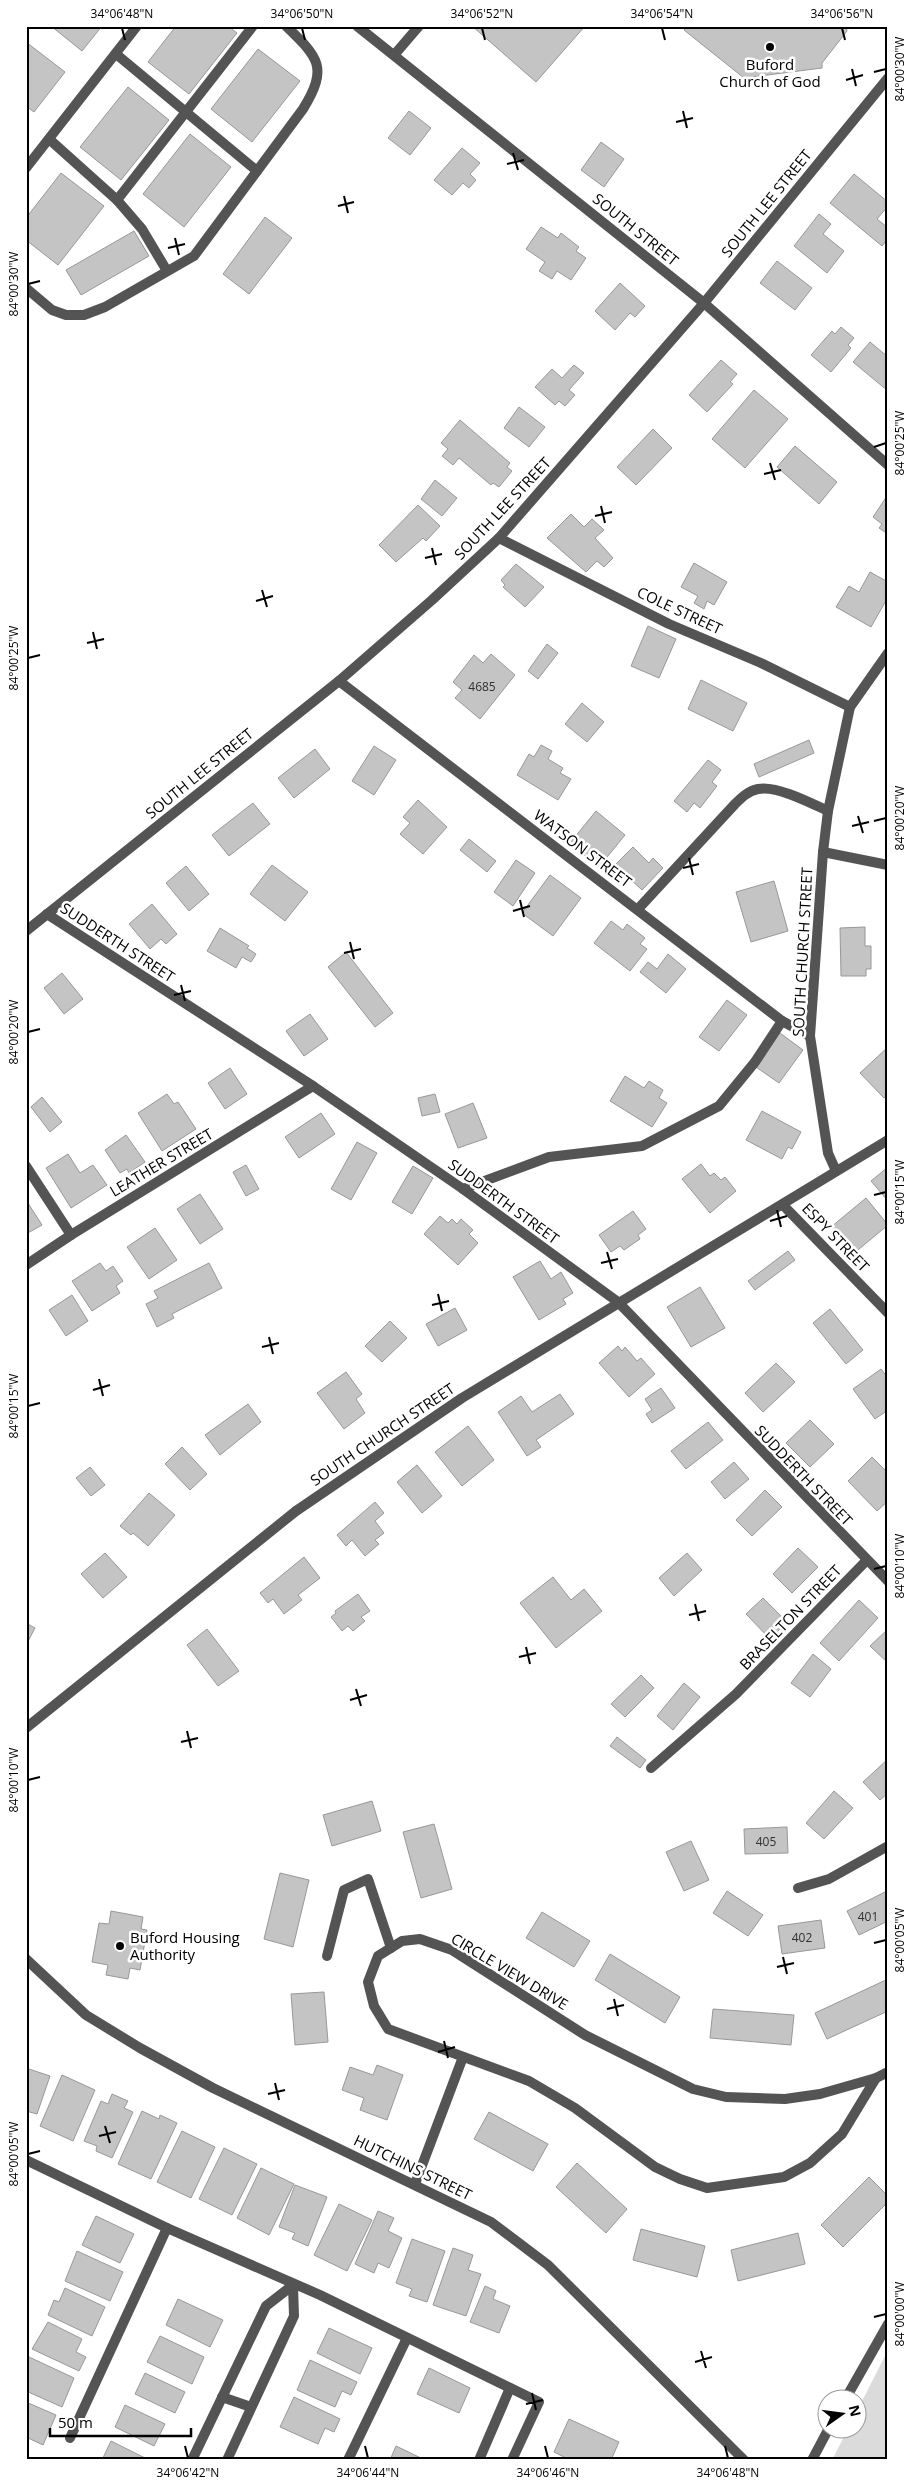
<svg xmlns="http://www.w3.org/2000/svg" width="914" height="2486" font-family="'Open Sans',sans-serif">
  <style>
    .green { fill: #dbdbdb }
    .building { fill: #c4c4c4; stroke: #989898 }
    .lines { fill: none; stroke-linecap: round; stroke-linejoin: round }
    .minor { stroke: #545454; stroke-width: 10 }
    .tertiary { stroke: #545454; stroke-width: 10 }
    .ticks { fill: none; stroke: #000; stroke-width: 2 }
    .poi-dot { fill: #000; stroke: #fff; stroke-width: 2 }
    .labels { text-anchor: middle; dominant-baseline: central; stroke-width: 5; stroke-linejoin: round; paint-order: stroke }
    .number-label { font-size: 12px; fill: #313131 }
    .poi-label { font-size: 15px; fill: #000; stroke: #fff }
    .street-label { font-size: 15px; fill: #000; stroke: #fff }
    .neatline { fill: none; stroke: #000; stroke-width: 2 }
    .ticks-label { font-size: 12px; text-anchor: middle; fill: #000 }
  </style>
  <rect width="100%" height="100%" fill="#fff"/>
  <!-- green -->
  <path class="green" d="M888,2350v110h-56l16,-31 8,-1 1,-17z"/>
  <!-- building -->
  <g class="building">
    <path d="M51,26h51l-20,25z"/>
    <path d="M176,26h52l9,7 -48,61 -41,-32z"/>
    <path d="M472,26h113l-49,56z"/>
    <path d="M687,26h159l1,5 -25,32v5l-78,10 -60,-48z"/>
    <path d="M26,42l39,30 -31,40 -8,-6z"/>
    <path d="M258,49l42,32 -48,61 -41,-33z"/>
    <path d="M128,87l41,33 -48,60 -41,-33z"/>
    <path d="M409,111l22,17 -21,27 -22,-17z"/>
    <path d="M190,134l41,33 -47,60 -41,-33z"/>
    <path d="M601,142l23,17 -20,28 -23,-17z"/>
    <path d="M462,148l18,15 -10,11 6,6 -7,8 -6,-5 -11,12 -18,-15z"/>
    <path d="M61,173l43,33 -46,59 -32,-25v-22z"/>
    <path d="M854,174l34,28v4l-11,13 11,9v11l-6,7 -52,-43z"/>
    <path d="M819,214l12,10 -8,10 21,17 -17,22 -33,-27z"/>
    <path d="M265,217l27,21 -43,56 -26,-20z"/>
    <path d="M541,227l17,11 3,-5 18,14 -3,4 10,7 -15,22 -14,-9 -5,8 -13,-8 6,-9 -19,-13z"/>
    <path d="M134,231l15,25 -68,39 -15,-25z"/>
    <path d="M777,261l35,27 -17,22 -35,-27z"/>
    <path d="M620,283l25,23 -10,11 -5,-4 -15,17 -20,-19z"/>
    <path d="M841,327l13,11 -6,7 3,3 -20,24 -20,-17 21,-24 3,3z"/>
    <path d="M870,342l18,15v34l-35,-29z"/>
    <path d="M721,360l16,14 -7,8 3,2 -26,28 -18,-17z"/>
    <path d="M574,365l10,8 -15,17 6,5 -10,11 -6,-5 -4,4 -20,-18 17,-18 10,9z"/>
    <path d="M754,390l34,29 -43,49 -33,-29z"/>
    <path d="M519,407l26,20 -16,20 -25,-19z"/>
    <path d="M460,420l50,43 -3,4 5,4 -13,16 -6,-4 -2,2 -32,-27 -6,7 -11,-9 6,-7 -7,-6z"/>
    <path d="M653,429l19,19 -36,37 -19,-18z"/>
    <path d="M795,446l42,36 -18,22 -42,-37z"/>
    <path d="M435,480l22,18 -15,18 -21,-17z"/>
    <path d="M887,496h1v38l-9,-6 3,-4 -9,-7z"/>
    <path d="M418,505l22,21 -14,15 -3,-3 -27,24 -17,-17z"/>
    <path d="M571,514l13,13 8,-8 12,11 -9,8 18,20 -9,9 -7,-6 -11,11 -39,-34z"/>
    <path d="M694,563l33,19 -13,23 -7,-4 -3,8 -10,-6 4,-7 -17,-9z"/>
    <path d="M516,564l28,23 -19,20 -22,-20 2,-2 -4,-5z"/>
    <path d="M870,572l18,10v15l-17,30 -35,-20 13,-21 10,6z"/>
    <path d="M648,626l28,13 -17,39 -28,-12z"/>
    <path d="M547,644l11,9 -20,26 -10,-8z"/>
    <path d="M491,654l24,21 -35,44 -25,-21 7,-8 -9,-8 21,-27 9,8z"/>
    <path d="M701,680l46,23 -14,28 -45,-22z"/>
    <path d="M582,703l22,19 -17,20 -22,-18z"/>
    <path d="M809,740l5,13 -55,24 -5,-13z"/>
    <path d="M541,745l11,6 -4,8 15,9 -3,5 11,6 -13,21 -41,-25 12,-21 5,3z"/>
    <path d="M374,746l22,14 -22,35 -22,-14z"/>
    <path d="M315,749l15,20 -36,29 -16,-20z"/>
    <path d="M708,760l13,10 -9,12 5,4 -17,22 -6,-5 -7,9 -13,-11z"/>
    <path d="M418,800l29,27 -24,27 -23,-20 10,-11 -7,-6z"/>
    <path d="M253,803l17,21 -41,32 -17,-21z"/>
    <path d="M596,811l29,24 -26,32 -29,-24z"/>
    <path d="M469,839l27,22 -9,11 -27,-22z"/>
    <path d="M633,847l16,16 4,-5 10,10 -21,22 -27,-25z"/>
    <path d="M516,860l19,13 -22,33 -19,-14z"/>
    <path d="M272,865l36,27 -23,29 -35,-27z"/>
    <path d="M186,866l23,28 -20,17 -23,-28z"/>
    <path d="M550,875l31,23 -28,38 -31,-23z"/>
    <path d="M774,881l14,50 -37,11 -15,-50z"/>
    <path d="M152,904l25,30 -11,10 -5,-5 -11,10 -21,-25z"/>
    <path d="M611,921l12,9 4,-6 18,14 -5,6 7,5 -17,22 -36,-28z"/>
    <path d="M865,927v19h6v23h-5v7h-25l-1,-48z"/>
    <path d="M220,928l29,18 -2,2 9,6 -5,8 -9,-5 -6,11 -29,-17z"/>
    <path d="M346,952l47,61 -18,14 -47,-60z"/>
    <path d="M668,954l18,15 -20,24 -26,-21 8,-10 9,7z"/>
    <path d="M62,973l21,26 -19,15 -20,-26z"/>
    <path d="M727,1000l20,15 -28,36 -20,-14z"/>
    <path d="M310,1014l18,25 -24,17 -18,-25z"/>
    <path d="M780,1033l23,17 -24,33 -23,-16z"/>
    <path d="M888,1047v48l-4,3 -24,-25z"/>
    <path d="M230,1068l17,26 -22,15 -17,-26z"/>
    <path d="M625,1076l19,12 5,-7 14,9 -4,8 8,5 -15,24 -42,-26z"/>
    <path d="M167,1094l7,10 4,-2 18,27 -34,22 -24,-38z"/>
    <path d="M435,1094l5,18 -18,4 -4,-18z"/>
    <path d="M42,1097l20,25 -12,10 -19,-25z"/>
    <path d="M473,1103l14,35 -29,10 -13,-34z"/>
    <path d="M762,1111l39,21 -9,17 -4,-2 -6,12 -36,-19z"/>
    <path d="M321,1113l14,21 -36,24 -14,-21z"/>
    <path d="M126,1135l19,27 -16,11 -2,-4 -7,4 -15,-23z"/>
    <path d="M357,1142l20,11 -26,47 -20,-11z"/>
    <path d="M68,1154l12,19 13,-8 14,20 -36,23 -25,-40z"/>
    <path d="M701,1164l9,12 4,-3 7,7 4,-3 11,14 -26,22 -28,-34z"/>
    <path d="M246,1165l13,24 -13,7 -13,-24z"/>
    <path d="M413,1166l20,12 -21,36 -20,-12z"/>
    <path d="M888,1167v34l-17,-20z"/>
    <path d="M200,1194l23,35 -23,15 -23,-35z"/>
    <path d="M866,1198l22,27 -35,29 -22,-27z"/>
    <path d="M26,1200l16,25 -16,9z"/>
    <path d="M633,1211l13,18 -8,6 2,4 -16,11 -4,-4 -9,6 -12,-17z"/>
    <path d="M440,1216l8,7 4,-4 5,5 4,-5 12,11 -4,4 9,9 -20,22 -34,-31z"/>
    <path d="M155,1228l22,32 -28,19 -22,-32z"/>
    <path d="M788,1251l7,9 -40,30 -7,-9z"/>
    <path d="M540,1261l11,18 10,-7 12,21 -10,6 3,5 -27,16 -26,-43z"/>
    <path d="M100,1263l6,8 7,-5 10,15 -7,5 4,7 -28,18 -20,-30z"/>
    <path d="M209,1263l13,25 -50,26 2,4 -17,9 -11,-23 12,-6 -4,-7z"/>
    <path d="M700,1287l25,41 -34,19 -24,-40z"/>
    <path d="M72,1295l16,26 -22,15 -17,-26z"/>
    <path d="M455,1308l12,22 -29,16 -12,-22z"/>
    <path d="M830,1309l33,41 -17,14 -33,-41z"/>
    <path d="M390,1321l17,17 -25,24 -17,-16z"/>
    <path d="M618,1346l4,5 3,-4 12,14 4,-3 14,16 -26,23 -30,-34z"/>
    <path d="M776,1363l19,19 -32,30 -18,-19z"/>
    <path d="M881,1369l7,9v32l-13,9 -22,-30z"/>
    <path d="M346,1372l16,22 -6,5 9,14 -21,16 -27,-36z"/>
    <path d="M661,1388l14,20 -23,15 -6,-9 6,-4 -7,-11z"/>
    <path d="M560,1394l14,20 -38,26 5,7 -14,9 -29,-44 23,-16 11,16z"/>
    <path d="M248,1404l13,18 -41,33 -15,-20z"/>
    <path d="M810,1420l24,24 -24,23 -24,-24z"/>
    <path d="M708,1422l15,18 -37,29 -15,-18z"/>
    <path d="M468,1426l26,34 -32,26 -27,-34z"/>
    <path d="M182,1447l25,27 -17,16 -25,-26z"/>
    <path d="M872,1457l16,16v28l-11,10 -29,-30z"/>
    <path d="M734,1462l15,17 -24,20 -14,-17z"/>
    <path d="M417,1465l25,31 -20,17 -25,-31z"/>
    <path d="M90,1467l15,18 -14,11 -15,-18z"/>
    <path d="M765,1490l17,17 -30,29 -16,-16z"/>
    <path d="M149,1493l26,22 -27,31 -15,-13 -2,2 -11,-9z"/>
    <path d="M375,1502l9,11 -9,8 9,12 -9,7 4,4 -14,12 -13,-16 -6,6 -9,-11z"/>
    <path d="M798,1548l20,19 -26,26 -19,-19z"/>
    <path d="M105,1553l22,24 -24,21 -22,-24z"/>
    <path d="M687,1553l15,17 -28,26 -15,-18z"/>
    <path d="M304,1557l16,21 -22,17 4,5 -18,14 -11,-15 -5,4 -8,-10z"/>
    <path d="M553,1577l18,23 13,-11 18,22 -46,37 -36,-45z"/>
    <path d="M358,1594l12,17 -9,6 4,4 -12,10 -5,-5 -6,5 -11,-14 5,-4 -1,-2z"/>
    <path d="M763,1598l24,24 -17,17 -24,-25z"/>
    <path d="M859,1600l19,18 -39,43 -19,-18z"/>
    <path d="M26,1623l9,5 -9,17z"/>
    <path d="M207,1629l32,42 -21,15 -31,-41z"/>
    <path d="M888,1629v34l-18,-17z"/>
    <path d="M813,1654l18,15 -21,28 -19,-14z"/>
    <path d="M641,1675l13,13 -29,29 -14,-13z"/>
    <path d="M684,1683l16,14 -27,33 -16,-14z"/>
    <path d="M617,1737l29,23 -6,8 -30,-22z"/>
    <path d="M888,1759v34l-8,7 -17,-18z"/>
    <path d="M834,1791l19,17 -29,31 -18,-16z"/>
    <path d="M372,1801l9,30 -49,15 -9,-31z"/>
    <path d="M434,1824l18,65 -31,9 -18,-66z"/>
    <path d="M787,1827l1,26 -43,1 -1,-25z"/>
    <path d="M691,1841l18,39 -25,11 -18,-39z"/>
    <path d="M280,1873l29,7 -16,67 -29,-8z"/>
    <path d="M727,1891l36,24 -15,21 -35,-23z"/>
    <path d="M885,1892l3,6v23l-29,14 -12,-24z"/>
    <path d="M111,1911l32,6 -2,12 6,1 -7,40 -10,-2 -2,11 -22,-4 2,-10 -16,-3 7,-39 10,1z"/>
    <path d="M542,1912l48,29 -16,26 -48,-29z"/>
    <path d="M821,1920l4,28 -43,6 -4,-28z"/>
    <path d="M610,1954l70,43 -15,26 -70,-43z"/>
    <path d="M888,1979v32l-61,28 -12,-26z"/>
    <path d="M324,1992l4,50 -33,3 -4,-51z"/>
    <path d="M713,2009l81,6 -3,30 -81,-7z"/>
    <path d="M377,2065l26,10 -16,45 -27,-10 4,-12 -22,-8 8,-23 23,8z"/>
    <path d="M26,2068l24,8 -13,38 -11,-3z"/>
    <path d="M62,2075l33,15 -22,51 -33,-15z"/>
    <path d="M112,2094l16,7 -4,7 9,4 -21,46 -16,-7 1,-5 -13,-5 17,-40 7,3z"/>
    <path d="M142,2111l17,8 1,-4 17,8 -26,56 -33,-15z"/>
    <path d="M489,2112l59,32 -15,27 -59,-32z"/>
    <path d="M182,2131l33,16 -24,51 -34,-16z"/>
    <path d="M224,2148l33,16 -25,51 -33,-16z"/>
    <path d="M577,2163l50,46 -21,24 -50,-46z"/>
    <path d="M261,2168l33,16 -25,51 -32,-17z"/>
    <path d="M869,2177l19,19v6l-45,45 -22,-22z"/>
    <path d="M295,2185l32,12 -19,49 -16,-7 3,-6 -16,-6z"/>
    <path d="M339,2204l33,16 -25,51 -33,-16z"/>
    <path d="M378,2211l16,7 -6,13 14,7 -13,30 -11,-5 -4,10 -19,-9z"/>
    <path d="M96,2216l38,18 -14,29 -38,-18z"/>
    <path d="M641,2229l64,17 -8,31 -64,-17z"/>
    <path d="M798,2233l7,31 -67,17 -7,-31z"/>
    <path d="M412,2239l33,12 -18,51 -18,-6 3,-7 -16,-6z"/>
    <path d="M453,2248l20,7 -5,15 13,4 -15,42 -33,-11z"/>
    <path d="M77,2251l46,21 -13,29 -45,-20z"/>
    <path d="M485,2286l11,5 -3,8 17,7 -11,27 -29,-11z"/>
    <path d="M65,2288l40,19 -13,29 -44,-21 6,-15 5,2z"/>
    <path d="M178,2299l45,21 -13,27 -44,-22z"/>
    <path d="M48,2322l34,17 -6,13 10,5 -7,14 -47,-22z"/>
    <path d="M329,2328l43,20 -12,26 -43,-21z"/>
    <path d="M160,2336l44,21 -12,27 -45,-22z"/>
    <path d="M29,2357l45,21 -12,29 -36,-16v-28z"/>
    <path d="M310,2360l47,22 -6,13 -9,-4 -7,16 -38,-17z"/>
    <path d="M429,2368l41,20 -11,25 -42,-19z"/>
    <path d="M145,2373l40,19 -10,21 -40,-19z"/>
    <path d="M294,2397l46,22 -6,13 -9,-4 -7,16 -38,-17z"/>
    <path d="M26,2402l30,13 -13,30 -17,-8z"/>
    <path d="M125,2405l40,19 -11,22 -39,-19z"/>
    <path d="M569,2419l50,23 -8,18h-41l-16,-8z"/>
    <path d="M111,2441l38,19h-47z"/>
    <path d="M396,2446l29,14h-35z"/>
  </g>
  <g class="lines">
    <!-- minor -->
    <g class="minor">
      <path d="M357,26l347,277 184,162"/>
      <path d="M116,54l141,117"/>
      <path d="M395,54l24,-28"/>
      <path d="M49,139l68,61 25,29 25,42"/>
      <path d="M26,168l111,-142"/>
      <path d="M117,200l136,-174"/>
      <path d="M26,288l26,22 14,5h18l21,-8 89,-51 109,-147c26,-42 15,-52 -17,-83"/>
      <path d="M499,538l170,86 92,39 89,44"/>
      <path d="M339,681l443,340 28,15"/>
      <path d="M823,852l65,13"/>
      <path d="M638,909l97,-105c6,-6 13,-13 23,-15 18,-4 53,14 70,22"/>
      <path d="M47,914l266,172 150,103 155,113 270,279"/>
      <path d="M26,1166l45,69"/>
      <path d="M836,1171l-8,-18 -18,-117 13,-184 5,-41 22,-104 38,-54"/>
      <path d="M463,1189l86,-32 93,-11 77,-40 36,-44 27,-41"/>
      <path d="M783,1205l105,108"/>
      <path d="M26,1265l45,-30 242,-149"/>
      <path d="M26,1728l270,-217 166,-113 426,-258"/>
      <path d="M651,1768l85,-74 130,-133"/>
      <path d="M798,1888l31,-9 59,-33"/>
      <path d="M420,1939l32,11 133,85 108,54 33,8 59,2 35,-5 56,-16 -34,56 -32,29 -26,14 -77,11 -27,-9 -25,-12 -80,-59 -46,-27 -141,-52 -14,-23 -6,-24 10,-26 24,-15z"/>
      <path d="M327,1956l17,-66 24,-11 23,69"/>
      <path d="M876,2078l12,-6"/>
      <path d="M26,2160l141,68 153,67 219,107 -27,58"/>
      <path d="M415,2184l48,-127"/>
      <path d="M222,2397l29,10"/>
      <path d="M70,2438l97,-210"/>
      <path d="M192,2460l74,-154 27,-21 1,31 -67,144"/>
      <path d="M348,2460l59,-122"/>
      <path d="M479,2460l31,-72"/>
    </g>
    <!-- tertiary -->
    <g class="tertiary">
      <path d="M26,931l313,-250 93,-81 67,-62 205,-235 184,-225"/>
      <path d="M26,1959l60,56 54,33 73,40 278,134 57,43 196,195"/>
      <path d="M846,2398l42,-74"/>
      <path d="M812,2460l17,-32"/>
    </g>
  </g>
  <!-- ticks -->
  <path class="ticks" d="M122,28l3,12M302,28l3,12M482,28l3,12M662,28l3,12M842,28l3,12M852,69l4,17M874,72l12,-3M846,80l17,-5M683,111l4,17M676,122l17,-4M513,153l5,17M507,164l17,-4M344,196l4,17M338,206l16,-4M175,238l4,17M168,248l17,-4M28,284l12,-3M874,447l12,-4M770,463l5,17M764,474l17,-4M601,506l4,17M595,516l17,-4M432,548l4,17M425,558l17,-4M262,590l5,17M256,601l17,-5M93,632l4,17M87,643l17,-4M28,658l12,-3M858,816l5,17M874,821l12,-3M852,826l17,-4M689,858l4,17M683,868l16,-4M520,900l4,17M513,911l17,-5M350,942l4,17M344,953l17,-4M181,985l4,16M174,995l17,-4M28,1032l12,-3M874,1195l12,-3M777,1210l4,17M770,1221l17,-5M607,1252l5,17M601,1263l17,-4M438,1294l4,17M432,1305l17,-4M269,1337l4,17M262,1347l17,-4M99,1379l4,17M93,1390l17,-5M28,1406l12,-3M874,1569l12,-3M695,1604l4,17M689,1615l17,-4M526,1647l4,17M519,1657l17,-4M356,1689l5,17M350,1700l17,-5M187,1731l4,17M181,1742l17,-4M28,1780l12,-3M874,1943l12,-3M783,1957l4,17M777,1967l17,-4M614,1999l4,17M607,2009l17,-4M444,2041l4,17M438,2052l17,-5M275,2083l4,17M268,2094l17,-4M105,2126l5,17M99,2136l17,-4M28,2154l12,-3M874,2317l12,-3M701,2351l5,17M695,2362l17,-5M532,2393l4,17M526,2404l17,-4M185,2446l3,12M365,2446l3,12M545,2446l3,12M725,2446l3,12"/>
  <!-- markers -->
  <g class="poi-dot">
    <circle cx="770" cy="47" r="5"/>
    <circle cx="120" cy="1946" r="5"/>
  </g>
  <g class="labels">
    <!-- number labels -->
    <g class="number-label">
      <text x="482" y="686">4685</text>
      <text x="766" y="1841">405</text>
      <text x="868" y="1916">401</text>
      <text x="802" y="1937">402</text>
    </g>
    <!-- poi labels -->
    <g class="poi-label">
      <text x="770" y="64">Buford<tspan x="770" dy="17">Church of God</tspan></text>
      <text x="130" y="1937" text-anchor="start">Buford Housing<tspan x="130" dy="17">Authority</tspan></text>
    </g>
    <!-- street labels -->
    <g class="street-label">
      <text transform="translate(766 203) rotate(-51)">SOUTH LEE STREET</text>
      <text transform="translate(636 229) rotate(39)">SOUTH STREET</text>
      <text transform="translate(502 508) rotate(-47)">SOUTH LEE STREET</text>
      <text transform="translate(680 610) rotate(25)">COLE STREET</text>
      <text transform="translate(199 773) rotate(-39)">SOUTH LEE STREET</text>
      <text transform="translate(583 848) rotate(37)">WATSON STREET</text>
      <text transform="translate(118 942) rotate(33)">SUDDERTH STREET</text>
      <text transform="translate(802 952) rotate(-87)">SOUTH CHURCH STREET</text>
      <text transform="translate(161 1162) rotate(-31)">LEATHER STREET</text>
      <text transform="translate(504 1201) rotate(36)">SUDDERTH STREET</text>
      <text transform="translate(836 1237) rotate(46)">ESPY STREET</text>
      <text transform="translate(382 1434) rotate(-34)">SOUTH CHURCH STREET</text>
      <text transform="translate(804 1475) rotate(46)">SUDDERTH STREET</text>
      <text transform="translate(790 1617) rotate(-46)">BRASELTON STREET</text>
      <text transform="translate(510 1971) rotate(31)">CIRCLE VIEW DRIVE</text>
      <text transform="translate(413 2167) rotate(26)">HUTCHINS STREET</text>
    </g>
  </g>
  <!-- border -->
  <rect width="914" height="2486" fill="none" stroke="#ffffff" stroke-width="55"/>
  <!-- north arrow -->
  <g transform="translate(842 2414) rotate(76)"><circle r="24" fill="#ffffff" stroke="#999999"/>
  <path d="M0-4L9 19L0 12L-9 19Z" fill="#000000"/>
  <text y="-8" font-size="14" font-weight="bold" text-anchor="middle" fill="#000000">N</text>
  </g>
  <!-- scale -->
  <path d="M50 2428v8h141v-8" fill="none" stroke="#000000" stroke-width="2.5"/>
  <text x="58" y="2428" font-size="15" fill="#000000" stroke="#ffffff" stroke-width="4" paint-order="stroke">50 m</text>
  <rect x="28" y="28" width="858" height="2430" class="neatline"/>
  <g class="ticks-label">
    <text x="122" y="18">34°06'48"N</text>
    <text x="302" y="18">34°06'50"N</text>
    <text x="482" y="18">34°06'52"N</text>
    <text x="662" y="18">34°06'54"N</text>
    <text x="842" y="18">34°06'56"N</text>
    <text transform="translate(900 69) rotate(-90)" y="4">84°00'30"W</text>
    <text transform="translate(14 284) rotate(-90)" y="4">84°00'30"W</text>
    <text transform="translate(900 443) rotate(-90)" y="4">84°00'25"W</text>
    <text transform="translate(14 658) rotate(-90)" y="4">84°00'25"W</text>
    <text transform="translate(900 818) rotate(-90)" y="4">84°00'20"W</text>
    <text transform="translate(14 1032) rotate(-90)" y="4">84°00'20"W</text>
    <text transform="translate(900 1192) rotate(-90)" y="4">84°00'15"W</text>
    <text transform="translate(14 1406) rotate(-90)" y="4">84°00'15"W</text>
    <text transform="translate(900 1566) rotate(-90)" y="4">84°00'10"W</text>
    <text transform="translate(14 1780) rotate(-90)" y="4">84°00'10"W</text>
    <text transform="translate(900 1940) rotate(-90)" y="4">84°00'05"W</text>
    <text transform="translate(14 2154) rotate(-90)" y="4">84°00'05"W</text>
    <text transform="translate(900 2314) rotate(-90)" y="4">84°00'00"W</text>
    <text x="188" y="2477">34°06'42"N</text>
    <text x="368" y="2477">34°06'44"N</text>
    <text x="548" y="2477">34°06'46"N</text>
    <text x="728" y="2477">34°06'48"N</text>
  </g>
</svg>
